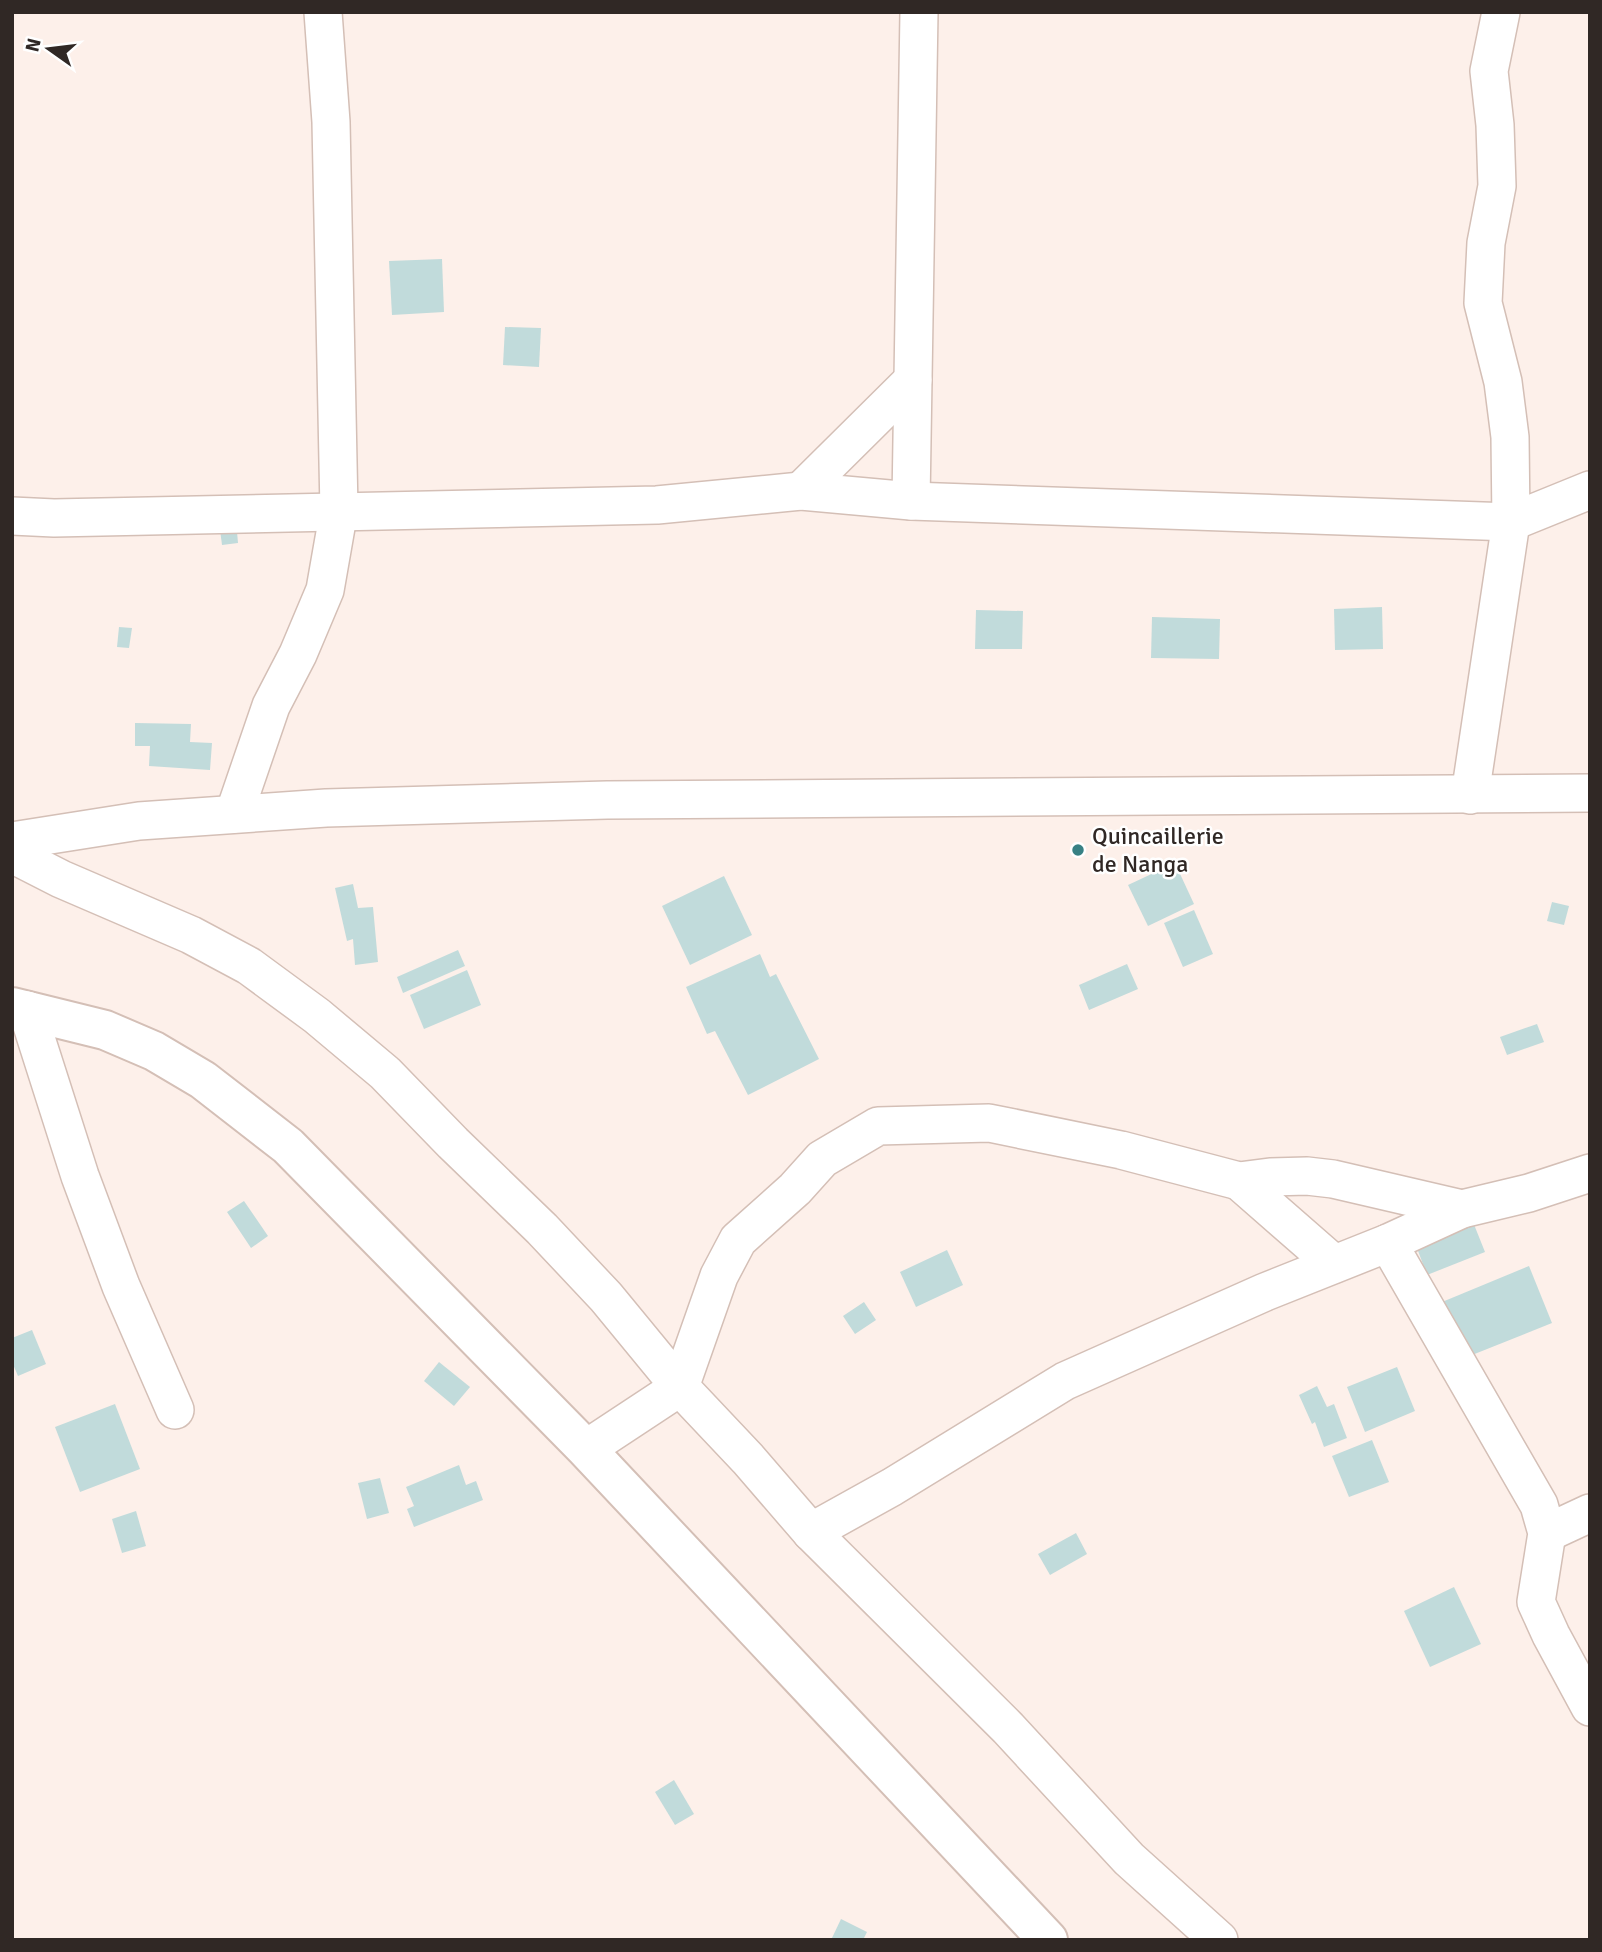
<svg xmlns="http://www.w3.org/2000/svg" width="1602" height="1952" font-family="Signika,sans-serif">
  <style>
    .building { fill: #c1dbdb }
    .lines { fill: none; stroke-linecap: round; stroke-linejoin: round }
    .minor-casing { stroke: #d4bfb6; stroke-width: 40 }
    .tertiary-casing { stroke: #d4bfb6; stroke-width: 42 }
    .minor { stroke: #fff; stroke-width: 37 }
    .tertiary { stroke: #fff; stroke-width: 38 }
    .poi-dot { fill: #388184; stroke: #fff; stroke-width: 2.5 }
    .labels { text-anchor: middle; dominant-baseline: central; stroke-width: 5; stroke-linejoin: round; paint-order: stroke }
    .poi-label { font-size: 24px; fill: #302825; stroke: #fff; text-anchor: start }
  </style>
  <rect width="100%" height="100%" fill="#fdf0ea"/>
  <!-- building -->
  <g class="building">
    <path d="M442,259l2,53 -52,3 -3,-54z"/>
    <path d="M505,327l36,1 -2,39 -36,-2z"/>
    <path d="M236,520l2,23 -16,2 -3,-23z"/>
    <path d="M1382,607l1,42 -48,1 -1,-41z"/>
    <path d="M976,610l47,1 -1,38h-47z"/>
    <path d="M1152,617l68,2 -1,40 -68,-1z"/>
    <path d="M119,627l13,1 -3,20 -12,-1z"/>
    <path d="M135,723l56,1 -1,18 22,1 -2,27 -61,-4 1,-20h-15z"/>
    <path d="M1175,863l19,41 -46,22 -20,-41z"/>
    <path d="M724,876l28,59 -62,30 -28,-59z"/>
    <path d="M353,884l5,24 15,-1 5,55 -23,3 -2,-26 -6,2 -12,-53z"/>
    <path d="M1552,902l17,4 -5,19 -17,-4z"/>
    <path d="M1194,910l19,44 -30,13 -19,-44z"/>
    <path d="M458,950l7,16 -62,27 -6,-16z"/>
    <path d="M760,954l10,23 6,-3 43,85 -71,36 -33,-64 -8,3 -21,-47z"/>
    <path d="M1127,964l11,25 -49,21 -10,-25z"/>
    <path d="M467,970l14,35 -57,24 -14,-34z"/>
    <path d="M1537,1024l7,18 -37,13 -7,-18z"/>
    <path d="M244,1201l24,35 -17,12 -24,-36z"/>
    <path d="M1471,1217l14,35 -58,23 -13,-35z"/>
    <path d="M947,1250l16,35 -47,22 -16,-35z"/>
    <path d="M1529,1266l23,57 -100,40 -22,-56z"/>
    <path d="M864,1302l12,18 -21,14 -12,-18z"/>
    <path d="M32,1330l14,34 -28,12 -6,-14v-24z"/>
    <path d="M439,1362l31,25 -16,19 -30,-25z"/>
    <path d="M1397,1367l18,44 -50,21 -18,-45z"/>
    <path d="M1317,1386l10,21 7,-3 13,34 -23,9 -9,-25 -3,2 -13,-29z"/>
    <path d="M115,1404l25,65 -60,23 -25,-65z"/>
    <path d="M1372,1440l17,42 -40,15 -17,-41z"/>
    <path d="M459,1465l7,20 10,-4 7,19 -69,27 -7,-18 7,-3 -8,-19z"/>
    <path d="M380,1478l9,35 -22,6 -9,-36z"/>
    <path d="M136,1511l10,35 -24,7 -10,-34z"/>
    <path d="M1076,1533l11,21 -37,21 -12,-21z"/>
    <path d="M1454,1587l27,57 -51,23 -26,-56z"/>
    <path d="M674,1780l20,34 -19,11 -20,-33z"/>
    <path d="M841,1919l26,13 -4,8h-32z"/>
  </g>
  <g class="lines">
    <!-- minor casing -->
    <g class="minor-casing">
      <g id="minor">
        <path d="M801,491l112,-111"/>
        <path d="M911,501l8,-489"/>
        <path d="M12,516l42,2 603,-13 144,-14 110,10 600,21 79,-32"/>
        <path d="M1470,795l41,-273 -1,-85 -7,-55 -20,-79 3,-60 11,-57 -2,-61 -6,-54 12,-59"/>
        <path d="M234,814l37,-108 27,-52 27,-64 14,-80 -8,-388 -8,-110"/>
        <path d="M12,841l127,-20 187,-13 281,-8 983,-7"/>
        <path d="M12,854l49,25 130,56 58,31 68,50 68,57 68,70 89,86 64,68 74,90 68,72 63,73 197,196 121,131 90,81"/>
        <path d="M27,1010l53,166 41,110 54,124"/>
        <path d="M1239,1181l95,83"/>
        <path d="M1388,1243l151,262 8,28 -11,69 15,33 39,72"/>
        <path d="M586,1449l94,-62 39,-111 19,-36 57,-51 27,-30 56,-33 111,-3 132,27 118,31 31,-4 37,-1 26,3 129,30"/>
        <path d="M811,1532l81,-45 173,-106 200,-89 123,-49 74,-34 67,-16 61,-20"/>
        <path d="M1547,1533l43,-20"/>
      </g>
    </g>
    <!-- tertiary casing -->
    <g class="tertiary-casing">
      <path id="tertiary" d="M12,1007l93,23 49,21 49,29 85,66 298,303 462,491"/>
    </g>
    <!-- minor -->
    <use href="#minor" class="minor"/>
    <!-- tertiary -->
    <use href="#tertiary" class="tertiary"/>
  </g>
  <!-- markers -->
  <circle class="poi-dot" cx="1078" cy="850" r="7"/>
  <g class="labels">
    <!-- poi labels -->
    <g class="poi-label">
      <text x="1092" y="836">Quincaillerie<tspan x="1092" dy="28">de Nanga</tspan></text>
    </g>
  </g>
  <!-- border -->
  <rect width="1602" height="1952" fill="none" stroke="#302825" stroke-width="28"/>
  <!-- north arrow -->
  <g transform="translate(49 49) rotate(284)" stroke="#ffffff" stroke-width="5" paint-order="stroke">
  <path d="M0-5L12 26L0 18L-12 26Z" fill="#302825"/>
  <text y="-10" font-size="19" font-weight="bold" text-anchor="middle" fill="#302825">N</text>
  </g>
</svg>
